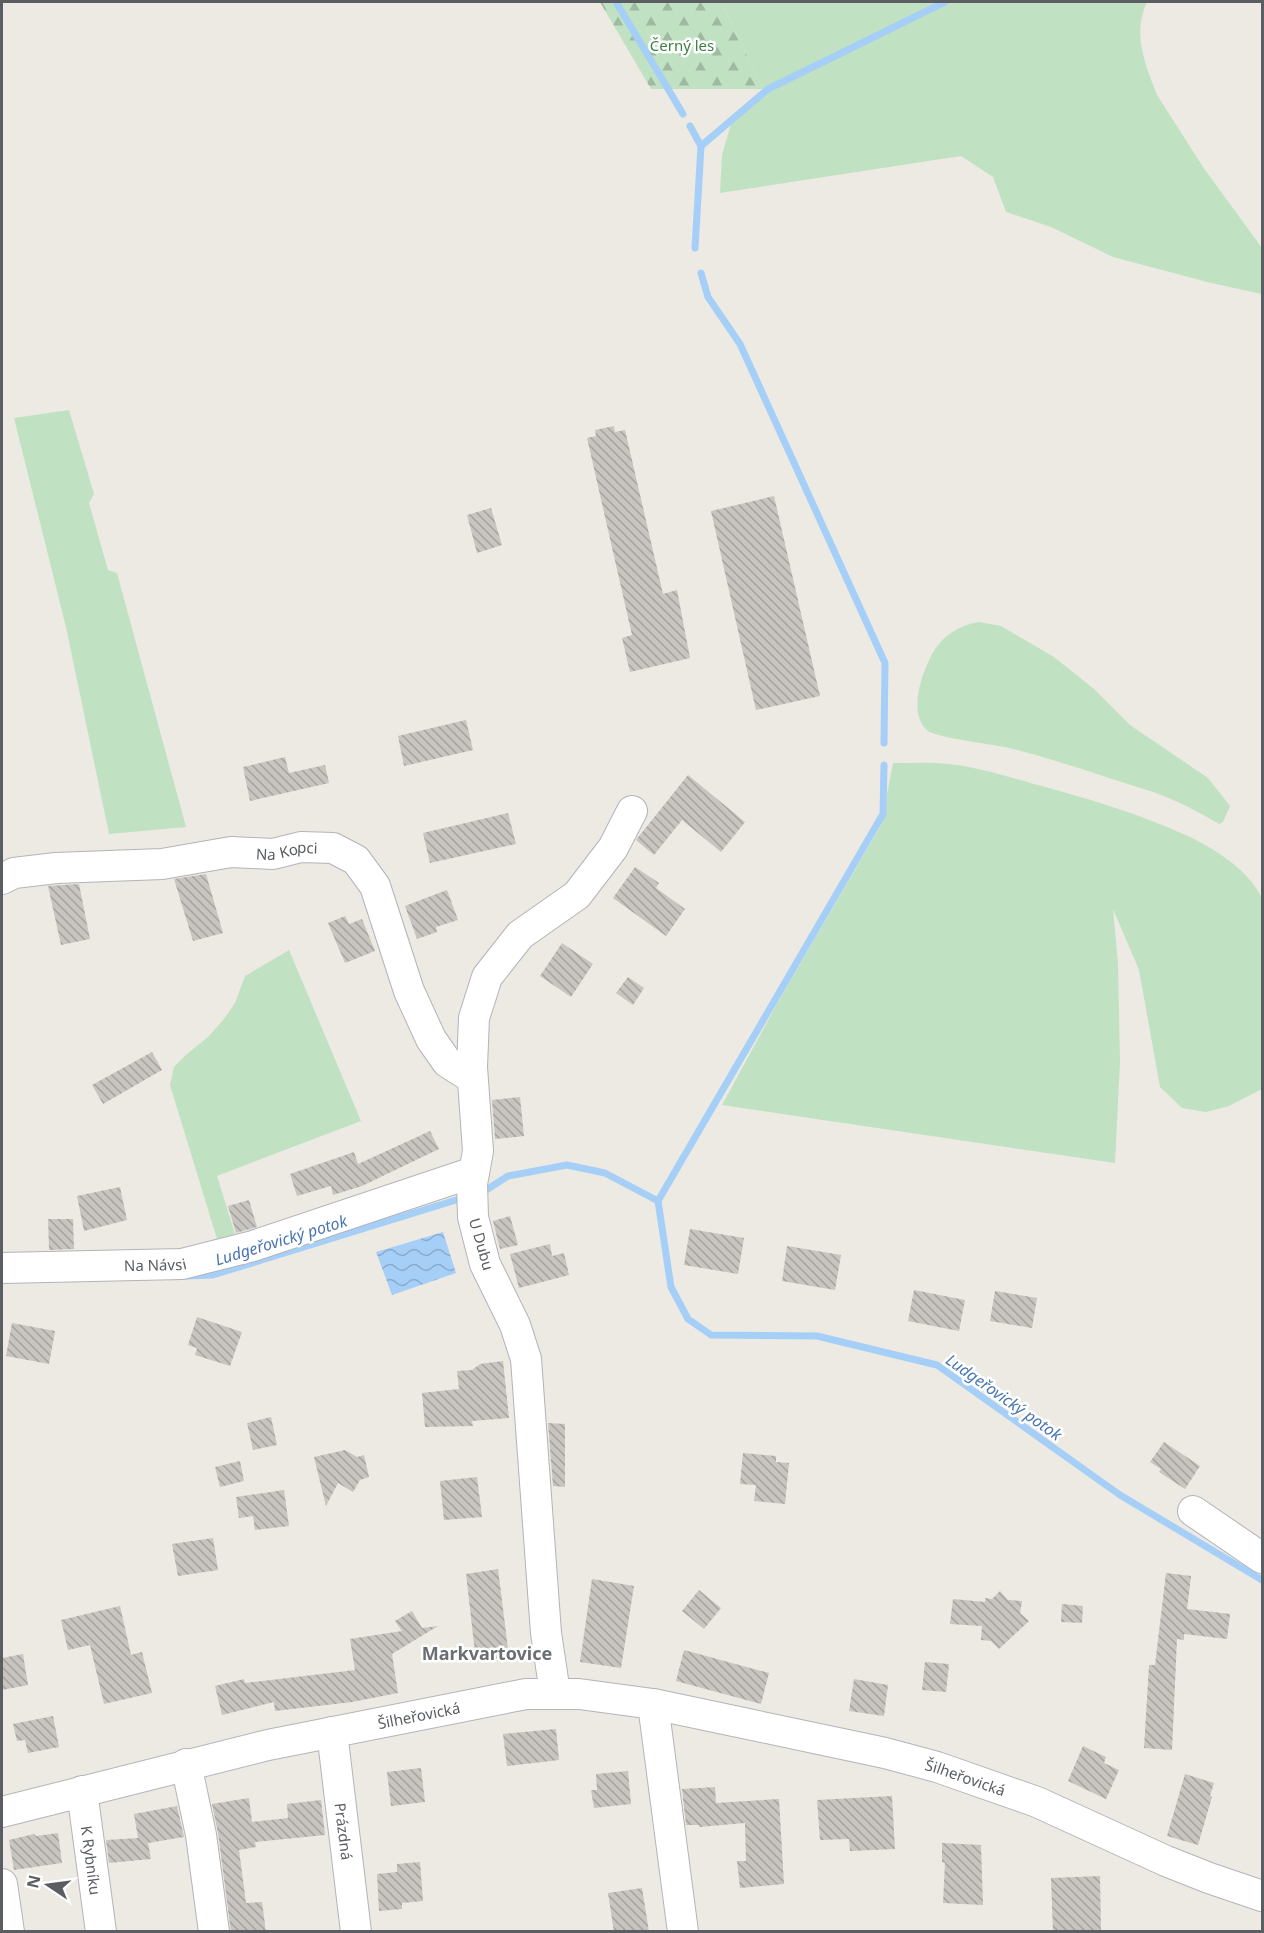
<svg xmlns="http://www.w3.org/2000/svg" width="1264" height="1933" font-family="'Noto Sans',sans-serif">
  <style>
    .green { fill: #c0e2c2 }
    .forest { fill: url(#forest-firs) }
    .water { fill: url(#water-waves) }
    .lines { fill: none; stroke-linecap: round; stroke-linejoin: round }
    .stream { stroke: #a6cff8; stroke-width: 7 }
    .building { fill: url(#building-back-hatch) }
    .minor-casing { stroke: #b3b4b9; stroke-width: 32 }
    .minor { stroke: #fff; stroke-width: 30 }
    .labels { text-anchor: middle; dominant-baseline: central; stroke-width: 5; stroke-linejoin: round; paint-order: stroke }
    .park-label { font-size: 15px; fill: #3a8142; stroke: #fff }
    .street-label { font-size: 15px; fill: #5a5d62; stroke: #fff }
    .water-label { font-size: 16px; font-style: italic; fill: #4875b2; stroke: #fff }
    .quarter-label { font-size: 18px; font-weight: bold; fill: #6b6f74; stroke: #fff }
  </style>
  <defs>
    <pattern id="forest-firs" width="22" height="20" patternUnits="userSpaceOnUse" patternTransform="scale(1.5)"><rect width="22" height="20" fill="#c0e2c2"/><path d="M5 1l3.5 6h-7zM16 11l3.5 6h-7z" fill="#9fbaa1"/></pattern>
    <pattern id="water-waves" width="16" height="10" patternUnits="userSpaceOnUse" patternTransform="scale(1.5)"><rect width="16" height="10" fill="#a6cff8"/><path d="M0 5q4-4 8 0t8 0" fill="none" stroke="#8aabcc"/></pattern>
    <pattern id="building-back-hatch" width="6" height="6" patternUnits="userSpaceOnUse" patternTransform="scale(1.5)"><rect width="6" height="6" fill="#c8c4bf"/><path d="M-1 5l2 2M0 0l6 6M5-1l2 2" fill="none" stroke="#a5a29f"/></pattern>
  </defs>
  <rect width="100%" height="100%" fill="#eceae2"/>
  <!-- green -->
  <g class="green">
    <path d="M721,2h426c-15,33 -2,61 10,93l46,72 59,81v46l-51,-11 -98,-26 -62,-30 -45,-15 -13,-35 -32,-21 -241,37 2,-38 9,-31 32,-35z"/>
    <path d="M69,410l25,84 -5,9 19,67 9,3 69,254 -77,7 -43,-207 -52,-209z"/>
    <path d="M979,622l22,4 53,31 40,32 36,36 78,53 22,28 -7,16 -4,2c-20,-12 -43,-24 -66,-32 -11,-4 -23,-7 -35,-11 -36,-12 -72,-24 -109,-33 -16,-4 -71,-10 -81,-17 -21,-17 -6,-58 4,-77 10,-18 27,-29 47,-32z"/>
    <path d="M893,763c19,0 38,-1 56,1 28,3 57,12 85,20 52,14 107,30 156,53 27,13 59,34 72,61v191l-33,17 -23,6 -24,-4 -22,-21 -21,-117 -26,-61 5,55 2,98 -5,101 -393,-58 56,-103 103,-177z"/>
    <path d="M289,950l72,171 -144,55 18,58 -18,5 -47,-154 4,-18 13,-13 21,-17 16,-18 11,-16 10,-27z"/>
  </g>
  <!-- forest -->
  <path class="forest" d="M600,2h121l42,87h-112z"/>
  <!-- water -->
  <path class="water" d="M443,1232l13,41 -64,22 -16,-43z"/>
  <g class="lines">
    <!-- stream -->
    <g class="stream">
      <path d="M616,2l67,112"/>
      <path d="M690,126l11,20 -6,102"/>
      <path d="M701,146l67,-57 177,-87"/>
      <path d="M701,273l7,24 32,47 145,319 -1,80"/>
      <path d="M483,1192l25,-16 59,-11 38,8 53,28 13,86 17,32 23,16 106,1 120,29 183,130 142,85"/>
      <path d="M658,1201l225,-387 1,-49"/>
      <path d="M187,1276l26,-1 243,-75"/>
    </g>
  </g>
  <!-- building -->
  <g class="building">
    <path d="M614,426l1,6 10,-2 38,164 14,-4 13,68 -60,14 -8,-34 10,-3 -45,-197 9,-2 -1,-6z"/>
    <path d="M774,496l46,200 -64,14 -45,-199z"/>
    <path d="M491,508l11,37 -25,8 -10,-38z"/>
    <path d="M466,720l7,30 -69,16 -6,-30z"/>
    <path d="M285,757l4,16 36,-8 4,18 -79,18 -7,-34z"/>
    <path d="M688,775l57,47 -24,30 -39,-32 -28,35 -18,-15z"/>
    <path d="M508,813l8,31 -86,19 -7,-30z"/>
    <path d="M635,867l24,16 -3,5 29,21 -19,27 -53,-38z"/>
    <path d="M206,874l17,59 -30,8 -19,-62z"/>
    <path d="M79,884l11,55 -29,6 -13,-59z"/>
    <path d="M447,890l11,30 -22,7 1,5 -20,7 -12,-33z"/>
    <path d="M345,916l4,8 13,-5 13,32 -30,12 -17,-40z"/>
    <path d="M562,943l31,21 -22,33 -31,-21z"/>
    <path d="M628,977l16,11 -11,17 -17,-12z"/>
    <path d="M152,1052l10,18 -59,34 -11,-19z"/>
    <path d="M520,1097l4,39 -29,3 -3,-39z"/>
    <path d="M430,1131l9,18 -77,37 -29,9 -2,-9 -34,10 -7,-22 64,-22 4,12z"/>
    <path d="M120,1187l7,33 -43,11 -7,-35z"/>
    <path d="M249,1200l8,27 -21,6 -8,-27z"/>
    <path d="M510,1216l8,29 -18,4 -7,-28z"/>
    <path d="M48,1219h25l1,30 -25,1z"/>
    <path d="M690,1229l54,9 -6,36 -54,-9z"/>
    <path d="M550,1244l2,12 12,-3 5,22 -50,13 -9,-34z"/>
    <path d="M787,1246l54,9 -6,35 -53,-9z"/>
    <path d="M914,1290l51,10 -6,31 -51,-10z"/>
    <path d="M995,1291l42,7 -5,30 -42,-7z"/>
    <path d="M197,1317l45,15 -12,34 -35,-11 2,-7 -9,-3z"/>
    <path d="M12,1323l43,8 -6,33 -43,-8z"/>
    <path d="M503,1361l6,57 -37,3 1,5 -48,1 -3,-34 37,-4 -2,-18 15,-1 8,-6z"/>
    <path d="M271,1417l6,28 -24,5 -6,-27z"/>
    <path d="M548,1423l17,1v63l-12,-1z"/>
    <path d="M1164,1442l36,24 -15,23 -26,-17 2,-3 -11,-7z"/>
    <path d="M345,1450l12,7 7,-2 5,22 -9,3 -7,12 -15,-9 -12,23 -12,-49z"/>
    <path d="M743,1453l33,3v6l13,1 -4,41 -31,-3 2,-16 -16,-1z"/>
    <path d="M240,1461l4,20 -24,6 -5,-20z"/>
    <path d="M477,1477l5,40 -38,3 -4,-39z"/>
    <path d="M284,1490l5,36 -34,4 -2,-14 -14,2 -3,-21z"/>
    <path d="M213,1538l5,32 -40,6 -6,-32z"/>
    <path d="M498,1569l11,88 -33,4 -10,-87z"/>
    <path d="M1166,1573l25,3 -4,33 43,5 -3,25 -43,-5v6l-7,-1 -5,111 -28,-2 5,-83h6z"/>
    <path d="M592,1579l42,7 -13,82 -41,-6z"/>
    <path d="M699,1590l22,18 -17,21 -22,-18z"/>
    <path d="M1000,1591l8,9 14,1 -2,12 9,8 -30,28 -8,-8 -10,-1 1,-14 -32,-2 3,-25 32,3v-4l7,1z"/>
    <path d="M1062,1604l21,2 -1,17 -21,-1z"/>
    <path d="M120,1606l11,49 11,-3 10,41 -48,11 -14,-59 -22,5 -7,-30z"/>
    <path d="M412,1611l10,17 16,-2 -46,28 6,39 -46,9 -77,9 -1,-9 -52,13 -7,-29 29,-7 1,4 110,-13 -5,-31 52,-8 -7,-10z"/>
    <path d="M684,1650l85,23 -8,31 -85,-23z"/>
    <path d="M23,1654l5,31 -26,5v-32z"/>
    <path d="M925,1662l24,2 -3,28 -24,-2z"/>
    <path d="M854,1679l34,6 -4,31 -35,-5z"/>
    <path d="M53,1716l6,31 -31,6 -3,-13 -8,1 -4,-17z"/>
    <path d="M556,1729l3,31 -52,6 -4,-32z"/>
    <path d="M1083,1746l23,11 -2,6 15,7 -13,29 -38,-18z"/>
    <path d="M421,1768l4,34 -34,4 -4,-34z"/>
    <path d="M628,1771l3,33 -37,4 -3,-18h6l-1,-16z"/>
    <path d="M1185,1774l29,9 -4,13 2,1 -14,48 -31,-9z"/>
    <path d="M715,1787l1,16 63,-4 5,85 -44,4 -3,-27h9l-1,-38 -46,4v-2h-13l-4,-36z"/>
    <path d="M892,1796l3,53 -45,2 -1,-12 -29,1 -3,-40z"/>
    <path d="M249,1798l3,24 36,-4 -1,-14 34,-4 4,35 -70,7 1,5 -17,3 7,53 16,-1 4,30h-35l-13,-99 -6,-29z"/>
    <path d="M177,1806l7,31 -36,6 3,16 -42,4 -3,-23 32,-2 -4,-24z"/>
    <path d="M58,1833l4,30 -48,7 -5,-30 25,-6 2,2z"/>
    <path d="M942,1843l39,2 2,60 -40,-2 2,-40 -3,-1z"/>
    <path d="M420,1862l3,39 -21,2v6l-23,2 -2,-37 20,-2v-8z"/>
    <path d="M1100,1876l1,56h-48l-2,-54z"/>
    <path d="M642,1888l7,44h-35l-6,-39z"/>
  </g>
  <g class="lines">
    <!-- minor casing -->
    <g class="minor-casing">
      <g id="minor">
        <path id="s1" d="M2,879l12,-6 42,-5 106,-4 69,-12 42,2 28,-7 32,1 23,12 19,26 34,105 22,48 16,23 25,16"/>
        <path id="s2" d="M2,1268l180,-4 71,-18 221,-74"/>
        <path d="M1193,1511l69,47"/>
        <path d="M555,1693l-9,-60 -20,-274 -11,-34 -30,-61 -12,-47 -1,-33 6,-33 -6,-84 2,-49 13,-41 33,-42 57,-40 36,-47 19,-37"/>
        <path d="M653,1704l30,228"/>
        <path id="s3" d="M332,1732l24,200"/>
        <path d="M186,1764l15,71 13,97"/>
        <path id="s4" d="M82,1791l19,141"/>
        <path id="s5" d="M2,1812l266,-67 258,-51h53l74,10 232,49 52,14 100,35 129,59 43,17 53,18"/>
        <path d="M2,1884l7,48"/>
      </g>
    </g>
    <!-- minor -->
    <use href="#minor" class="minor"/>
  </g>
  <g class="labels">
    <!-- park labels -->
    <g class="park-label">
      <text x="682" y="45">Černý les</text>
    </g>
    <!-- street labels -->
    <g class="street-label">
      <text stroke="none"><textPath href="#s1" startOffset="288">Na Kopci</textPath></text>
      <text transform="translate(482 1244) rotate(74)">U Dubu</text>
      <text stroke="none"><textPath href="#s2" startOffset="153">Na Návsi</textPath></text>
      <text stroke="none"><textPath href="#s5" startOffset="428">Šilheřovická</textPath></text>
      <text stroke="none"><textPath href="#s5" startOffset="986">Šilheřovická</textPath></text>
      <text stroke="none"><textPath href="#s3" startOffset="100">Prázdná</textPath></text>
      <text stroke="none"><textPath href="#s4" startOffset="70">K Rybníku</textPath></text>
    </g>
    <!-- water labels -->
    <g class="water-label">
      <text transform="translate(281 1240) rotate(-17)">Ludgeřovický potok</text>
      <text transform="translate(1004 1397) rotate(35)">Ludgeřovický potok</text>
    </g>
    <!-- quarter labels -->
    <g class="quarter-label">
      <text x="487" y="1653">Markvartovice</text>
    </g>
  </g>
  <!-- border -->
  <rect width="1264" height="1933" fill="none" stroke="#5a5d62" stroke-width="6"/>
  <!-- north arrow -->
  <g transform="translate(48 1885) rotate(283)" stroke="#ffffff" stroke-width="4.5" paint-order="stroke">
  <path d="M0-4.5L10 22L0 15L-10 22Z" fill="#5a5d62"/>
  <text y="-9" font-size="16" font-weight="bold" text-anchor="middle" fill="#5a5d62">N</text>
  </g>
</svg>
